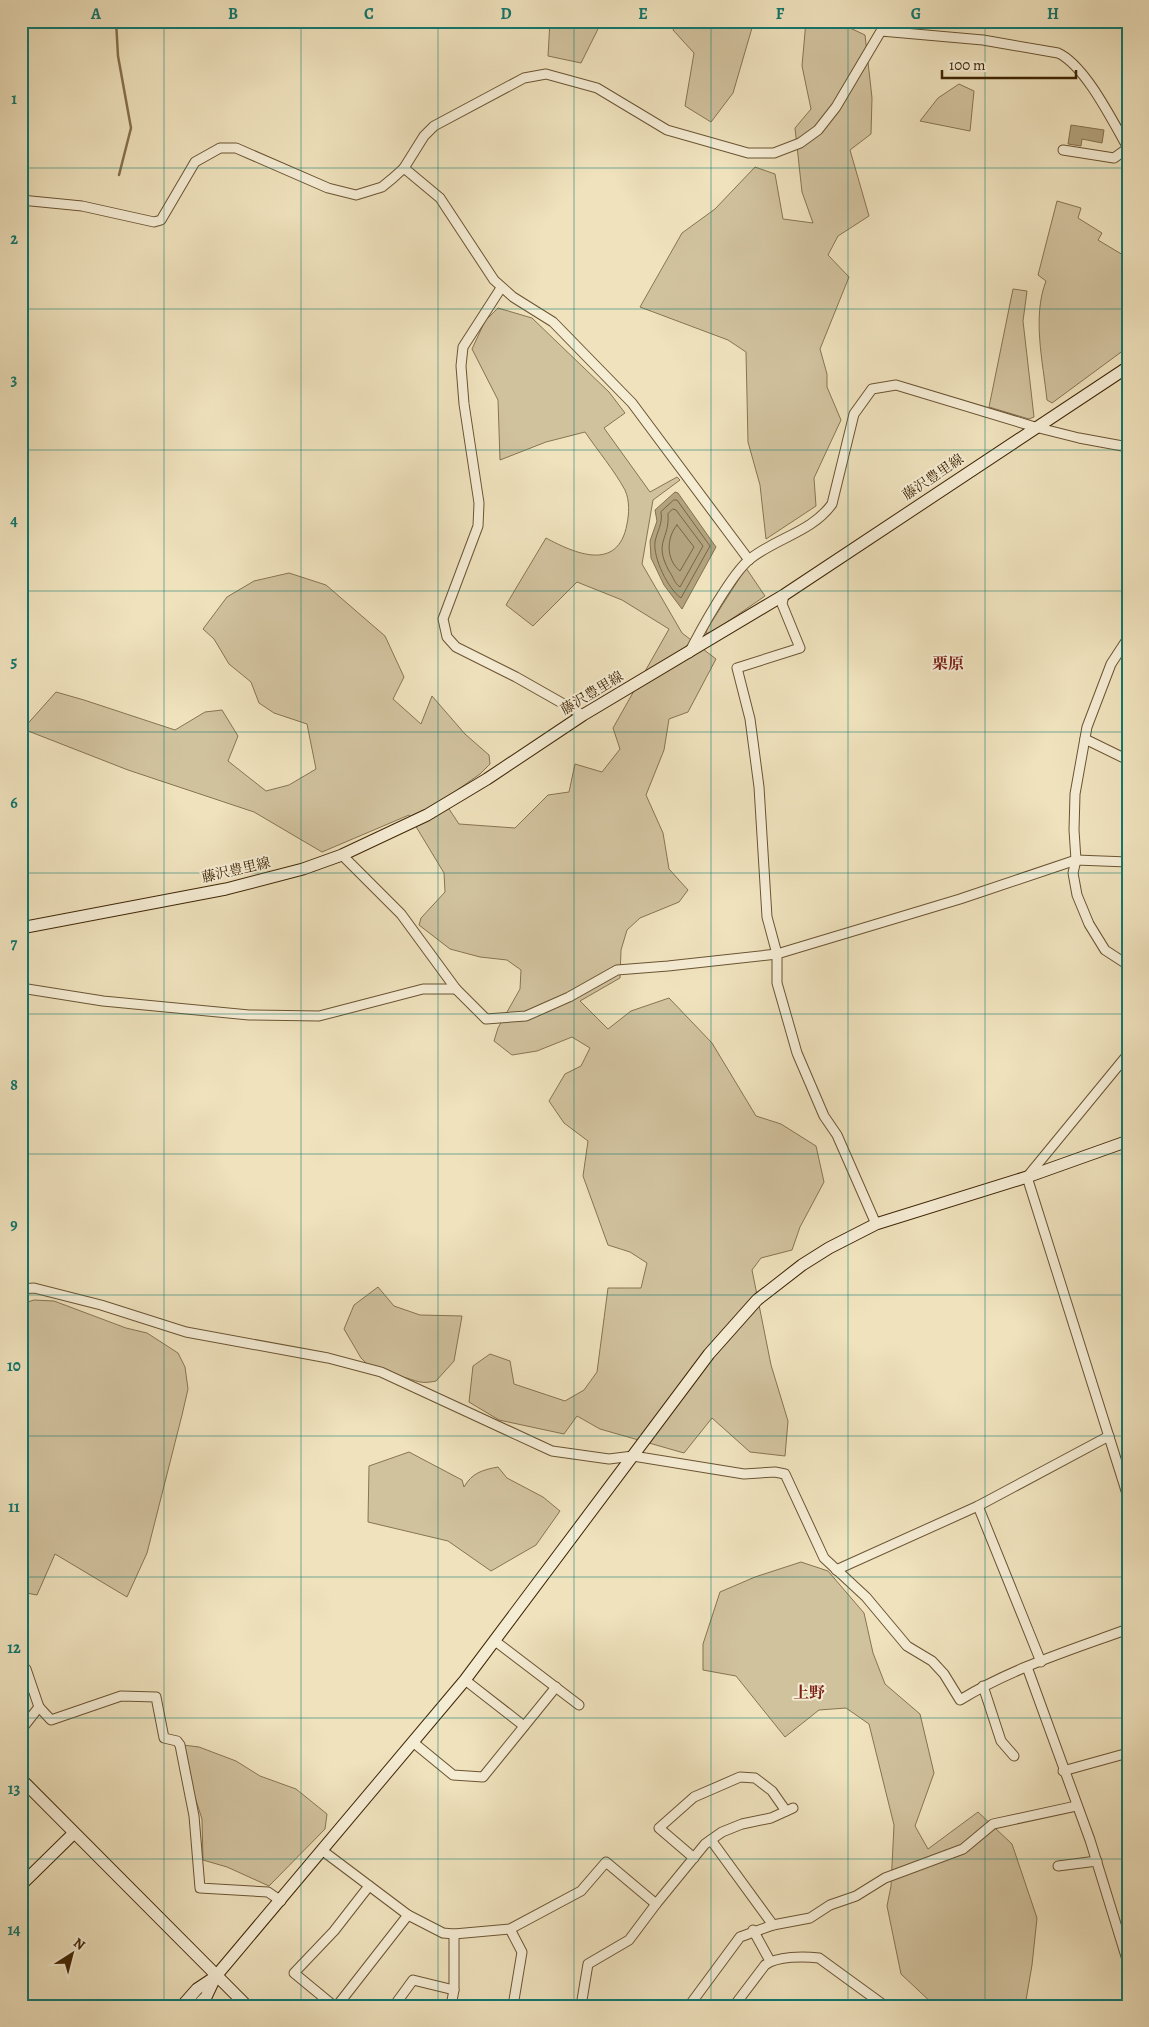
<svg xmlns="http://www.w3.org/2000/svg" width="1149" height="2027" font-family="Alegreya,'Noto Serif JP',serif">
  <style>
    .green { fill: #d1c29e; stroke: #887451 }
    .water { fill: #b3a27e; stroke: #85704d }
    .lines { fill: none; stroke-linecap: round; stroke-linejoin: round }
    .shore { stroke: #796441; stroke-width: 1 }
    .stream { stroke: #85704d; stroke-width: 2.5 }
    .street-casing { stroke: #6b5432; stroke-width: 11 }
    .secondary-casing { stroke: #3f2504; stroke-width: 13 }
    .street { stroke: #f5ecd4; stroke-width: 9 }
    .secondary { stroke: #f5ecd4; stroke-width: 11 }
    .grid { fill: none; stroke: #0f766e; stroke-width: 1; stroke-opacity: 0.55 }
    .labels { text-anchor: middle; dominant-baseline: central; stroke-width: 4; stroke-linejoin: round; paint-order: stroke }
    .street-label { font-size: 14px; fill: #3f2504; stroke: #f5ecd4 }
    .quarter-label { font-size: 16px; font-weight: bold; fill: #7a1f14; stroke: #f5ecd4 }
    .neatline { fill: none; stroke: #0f766e; stroke-width: 2 }
    .grid-label { font-size: 16px; text-anchor: middle; font-weight: bold; fill: #0f766e }
  </style>
  <rect width="100%" height="100%" fill="#efe2bd"/>
  <filter id="stains"><feTurbulence type="fractalNoise" baseFrequency=".004" numOctaves="4"/><feColorMatrix values="0 0 0 0 .2 0 0 0 0 .09 0 0 0 0 .02 0 0 0 .5 -.17"/></filter>
  <radialGradient id="worn" r=".72"><stop offset=".6" stop-color="#630" stop-opacity="0"/><stop offset="1" stop-color="#630" stop-opacity=".3"/></radialGradient>
  <!-- green -->
  <g class="green">
    <path d="M550,21h52l-21,42 -33,-7z"/>
    <path d="M677,21h77l-21,72 -22,29 -26,-16 9,-53 -21,-23z"/>
    <path d="M806,21h29l30,14 7,63 -1,36 -21,16 19,66 -31,20 -10,19 21,22 -29,72 7,25v13l14,33 -27,58 2,28 -50,33 -6,-54 -12,-43 -2,-90 -18,-12 -88,-33 42,-74 33,-24 40,-42 20,7 8,45 30,4 -11,-31 -7,-64 16,-19 -9,-43z"/>
    <path d="M959,84l15,7 -4,40 -50,-10 18,-23z"/>
    <path d="M1057,201l24,7 -3,10 24,15 -4,7 30,18v89l-76,56 -5,-3c-4,-38 -15,-83 -1,-119l-8,-6z"/>
    <path d="M1013,289l14,2 -4,30 11,96 -5,2 -40,-12z"/>
    <path d="M498,308l34,10 77,74 16,21 -21,15 46,64 27,-15 3,3 -27,20 -11,64 40,69 34,26 -28,53 -19,7 -5,31 -18,45 17,38 6,36 19,21 -9,12 -39,16 -13,12 -6,20 -1,28 -40,23 28,28 23,-18 38,-13 43,45 44,73 25,8 35,22 8,36 -24,45 -8,23 -31,8 -9,12 19,95 17,56 -3,35 -35,-4 -38,-34 -28,35 -84,-24 -23,-13 -13,18 -65,-14 -30,-18 4,-36 17,-12 20,7 4,23 51,17 19,-11 13,-18 11,-84h33l6,-25 -17,-11 -22,-7 -25,-69 5,-35 -24,-18 -15,-22 16,-27 16,-8 9,-18 -18,-11 -35,14 -25,4 -18,-14 4,-13 22,-39 1,-19 -14,-10 -27,-3 -30,-8 -31,-24 2,-7 24,-26 -1,-19 -35,-58 -87,37 -68,-40 -126,-42 -105,-41 33,-37 28,8 91,30 30,-18 17,-2 16,26 -10,25 38,30 23,-6 27,-16 -9,-45 -33,-11 -15,-10 -8,-21 -22,-18 -15,-25 -11,-10 24,-32 27,-16 35,-8 37,12 59,51 19,41 -11,22 28,25 11,-28 33,38 24,21 1,9 -10,10 -37,26 16,24 56,4 33,-33 21,-3 6,-28 27,8 18,-23 -7,-21 56,-99 -47,-29 -45,-18 -44,44 -27,-21 40,-67c28,15 72,35 81,-14 2,-10 3,-23 -2,-34 -11,-20 -27,-39 -40,-58l-39,10 -46,18 -2,-60 -26,-51 13,-28z"/>
    <path d="M746,568l19,28 -45,31 -14,7 1,-5z"/>
    <path d="M378,1287l16,19 26,9 42,1 -8,45 -18,20c-5,1 -11,2 -16,1 -13,-3 -24,-10 -38,-4l-21,-20 -17,-29 10,-24z"/>
    <path d="M34,1300l20,1 72,27 21,5 31,20 7,14 3,22 -6,26 -35,138 -20,44 -72,-43 -18,41 -16,-3v-288z"/>
    <path d="M409,1452l53,28 2,7c8,-14 18,-17 34,-20l9,11 36,19 17,14 -24,34 -45,26 -43,-30 -80,-19 1,-56z"/>
    <path d="M801,1562l27,9 36,42 9,40 12,31 35,30 14,59 -19,53 13,23 50,-37 34,32 25,74 -5,47 -7,41h-90l-34,-32 -14,-68 4,-20 3,-61 -25,-101 -23,-16 -27,2 -34,27 -49,-61 -33,-6v-26l17,-52 35,-15z"/>
    <path d="M183,1745l16,2 37,14 24,15 36,13 31,25 -2,15 -56,57 -42,-19 -24,-7 -1,-41 -9,-28z"/>
  </g>
  <!-- water -->
  <g class="water">
    <path d="M1071,125l33,5 -2,13 -20,-4 -1,7 -13,-2z"/>
    <path d="M675,492l3,1 38,54 -34,62 -18,-24 -13,-27 -1,-17 7,-20 -2,-11z"/>
  </g>
  <g class="lines">
    <!-- shore -->
    <g class="shore">
      <path d="M674,500h3l33,46 -29,52c-13,-9 -28,-40 -26,-56 2,-11 8,-18 6,-30z"/>
      <path d="M673,509l3,1 27,36 -23,41c-6,-4 -7,-11 -11,-16 -16,-30 1,-31 -1,-57z"/>
      <path d="M677,525l17,22 -14,24c-14,-11 -14,-33 -3,-46z"/>
    </g>
    <!-- stream -->
    <path class="stream" d="M116,21l2,35 13,72 -12,47"/>
    <!-- street casing -->
    <g class="street-casing">
      <g id="street">
        <path d="M1063,150l51,8 14,-10"/>
        <path d="M404,168l36,30 54,82 19,17 40,25 79,81 117,157"/>
        <path d="M21,200l61,6 72,16 7,-2 34,-58 25,-14h16l92,40 28,7 26,-8 11,-9 11,-10 20,-32 10,-10 90,-48 22,-4 51,14 70,42 81,23h26l26,-10 18,-13 18,-23 45,-76 102,9 75,13c27,12 55,69 70,95"/>
        <path d="M501,288l-38,59 -2,19 3,38 15,99 -1,23 -35,93 4,18 9,10 60,30 67,38"/>
        <path d="M784,595l-2,9 18,44 -63,20 13,51 9,68 8,130 10,37v29l20,70 27,63 13,19 39,89"/>
        <path d="M1128,638l-17,26 -24,63 -12,67 -1,36 2,30 -3,13 4,22 12,29 16,26 23,15"/>
        <path d="M689,653c11,-22 43,-80 61,-94 26,-21 62,-27 82,-55l22,-90 18,-25 24,-4 139,42 44,11 49,9"/>
        <path d="M1085,739l43,21"/>
        <path d="M342,855l59,59 55,75 30,30 40,-3 43,-19 48,-27 51,-4 109,-12 183,-55 116,-39 52,2"/>
        <path d="M21,988l82,13 146,14 70,1 104,-27h33"/>
        <path d="M1128,1054l-101,123 101,320"/>
        <path d="M21,1289l13,-1 67,17 85,27 142,26 53,14 171,79 57,8 24,-3 111,18 31,-2 10,2 39,84 42,39 41,49 25,15 12,13 16,26c52,-32 111,-50 168,-71"/>
        <path d="M978,1506l63,156"/>
        <path d="M836,1570l142,-64 131,-70"/>
        <path d="M495,1641l84,64"/>
        <path d="M1027,1667l63,173 38,123"/>
        <path d="M21,1671l5,-2 13,38 -18,23"/>
        <path d="M465,1680l59,46"/>
        <path d="M983,1686l18,55 13,15"/>
        <path d="M39,1707l12,13 70,-24 35,1 8,41 13,3 3,4 14,71 6,72 68,4 13,9"/>
        <path d="M414,1743l39,32 30,2 73,-90"/>
        <path d="M1063,1771l65,-18"/>
        <path d="M711,1840l62,85"/>
        <path d="M323,1851l85,64 35,18 11,1 56,-5 71,-38 25,-29 50,42"/>
        <path d="M694,1858l-35,-30 35,-31 46,-20 15,1 17,13 14,20"/>
        <path d="M1058,1866l39,-5"/>
        <path d="M510,1929l12,23 -9,54"/>
        <path d="M753,1930l17,31"/>
        <path d="M334,2006l-40,-33 40,-42 35,-45"/>
        <path d="M337,2006l71,-91"/>
        <path d="M394,2006l19,-26 41,10"/>
        <path d="M451,2006l3,-16v-56"/>
        <path d="M581,2006l7,-42 41,-24 27,-36 49,-60 17,-12 20,-8 29,-6 22,-10"/>
        <path d="M689,2006l51,-69 33,-12 37,-7 20,-13 26,-9 29,-18 78,-29 30,-25 83,-18"/>
        <path d="M734,2006l31,-41c12,-9 39,-9 54,-7l66,48"/>
      </g>
    </g>
    <!-- secondary casing -->
    <g class="secondary-casing">
      <g id="secondary">
        <path d="M21,928l205,-39 77,-20 39,-14 85,-40 60,-36 96,-64 201,-120 344,-228"/>
        <path d="M21,1779l226,227"/>
        <path d="M21,1885l53,-52"/>
        <path d="M182,2006l15,-17 18,-12"/>
        <path d="M197,2006l9,-9 10,-21 249,-296 244,-326 48,-54 45,-35 27,-17 47,-24 151,-47 101,-36"/>
      </g>
    </g>
    <!-- street -->
    <use href="#street" class="street"/>
    <!-- secondary -->
    <use href="#secondary" class="secondary"/>
  </g>
  <!-- grid -->
  <path class="grid" d="M164,21v1985M301,21v1985M438,21v1985M574,21v1985M711,21v1985M848,21v1985M985,21v1985M21,168h1107M21,309h1107M21,450h1107M21,591h1107M21,732h1107M21,873h1107M21,1014h1107M21,1154h1107M21,1295h1107M21,1436h1107M21,1577h1107M21,1718h1107M21,1859h1107"/>
  <g class="labels">
    <!-- street labels -->
    <g class="street-label">
      <text transform="translate(933 477) rotate(-34)">藤沢豊里線</text>
      <text transform="translate(592 693) rotate(-31)">藤沢豊里線</text>
      <text transform="translate(236 870) rotate(-13)">藤沢豊里線</text>
    </g>
    <!-- quarter labels -->
    <g class="quarter-label">
      <text x="948" y="664">栗原</text>
      <text x="809" y="1693">上野</text>
    </g>
  </g>
  <!-- margin -->
  <rect width="1149" height="2027" fill="none" stroke="#efe2bd" stroke-width="55"/>
  <!-- north arrow -->
  <g transform="translate(72 1954) rotate(36)" stroke="#f5ecd4" stroke-width="4" paint-order="stroke">
  <path d="M0-4L9 19L0 12L-9 19Z" fill="#3f2504"/>
  <text y="-8" font-size="14" font-weight="bold" text-anchor="middle" fill="#3f2504">N</text>
  </g>
  <!-- scale -->
  <path d="M942 70v8h134v-8" fill="none" stroke="#3f2504" stroke-width="2.5"/>
  <text x="949" y="70" font-size="15" fill="#3f2504" stroke="#f5ecd4" stroke-width="4" paint-order="stroke">100 m</text>
  <rect x="28" y="28" width="1094" height="1972" class="neatline"/>
  <g class="grid-label">
    <text x="96" y="19">A</text>
    <text x="233" y="19">B</text>
    <text x="369" y="19">C</text>
    <text x="506" y="19">D</text>
    <text x="643" y="19">E</text>
    <text x="780" y="19">F</text>
    <text x="916" y="19">G</text>
    <text x="1053" y="19">H</text>
    <text x="14" y="104">1</text>
    <text x="14" y="244">2</text>
    <text x="14" y="385">3</text>
    <text x="14" y="526">4</text>
    <text x="14" y="667">5</text>
    <text x="14" y="808">6</text>
    <text x="14" y="949">7</text>
    <text x="14" y="1090">8</text>
    <text x="14" y="1230">9</text>
    <text x="14" y="1371">10</text>
    <text x="14" y="1512">11</text>
    <text x="14" y="1653">12</text>
    <text x="14" y="1794">13</text>
    <text x="14" y="1935">14</text>
  </g>
  <rect width="100%" height="100%" filter="url(#stains)"/>
  <rect width="100%" height="100%" fill="url(#worn)"/>
</svg>
